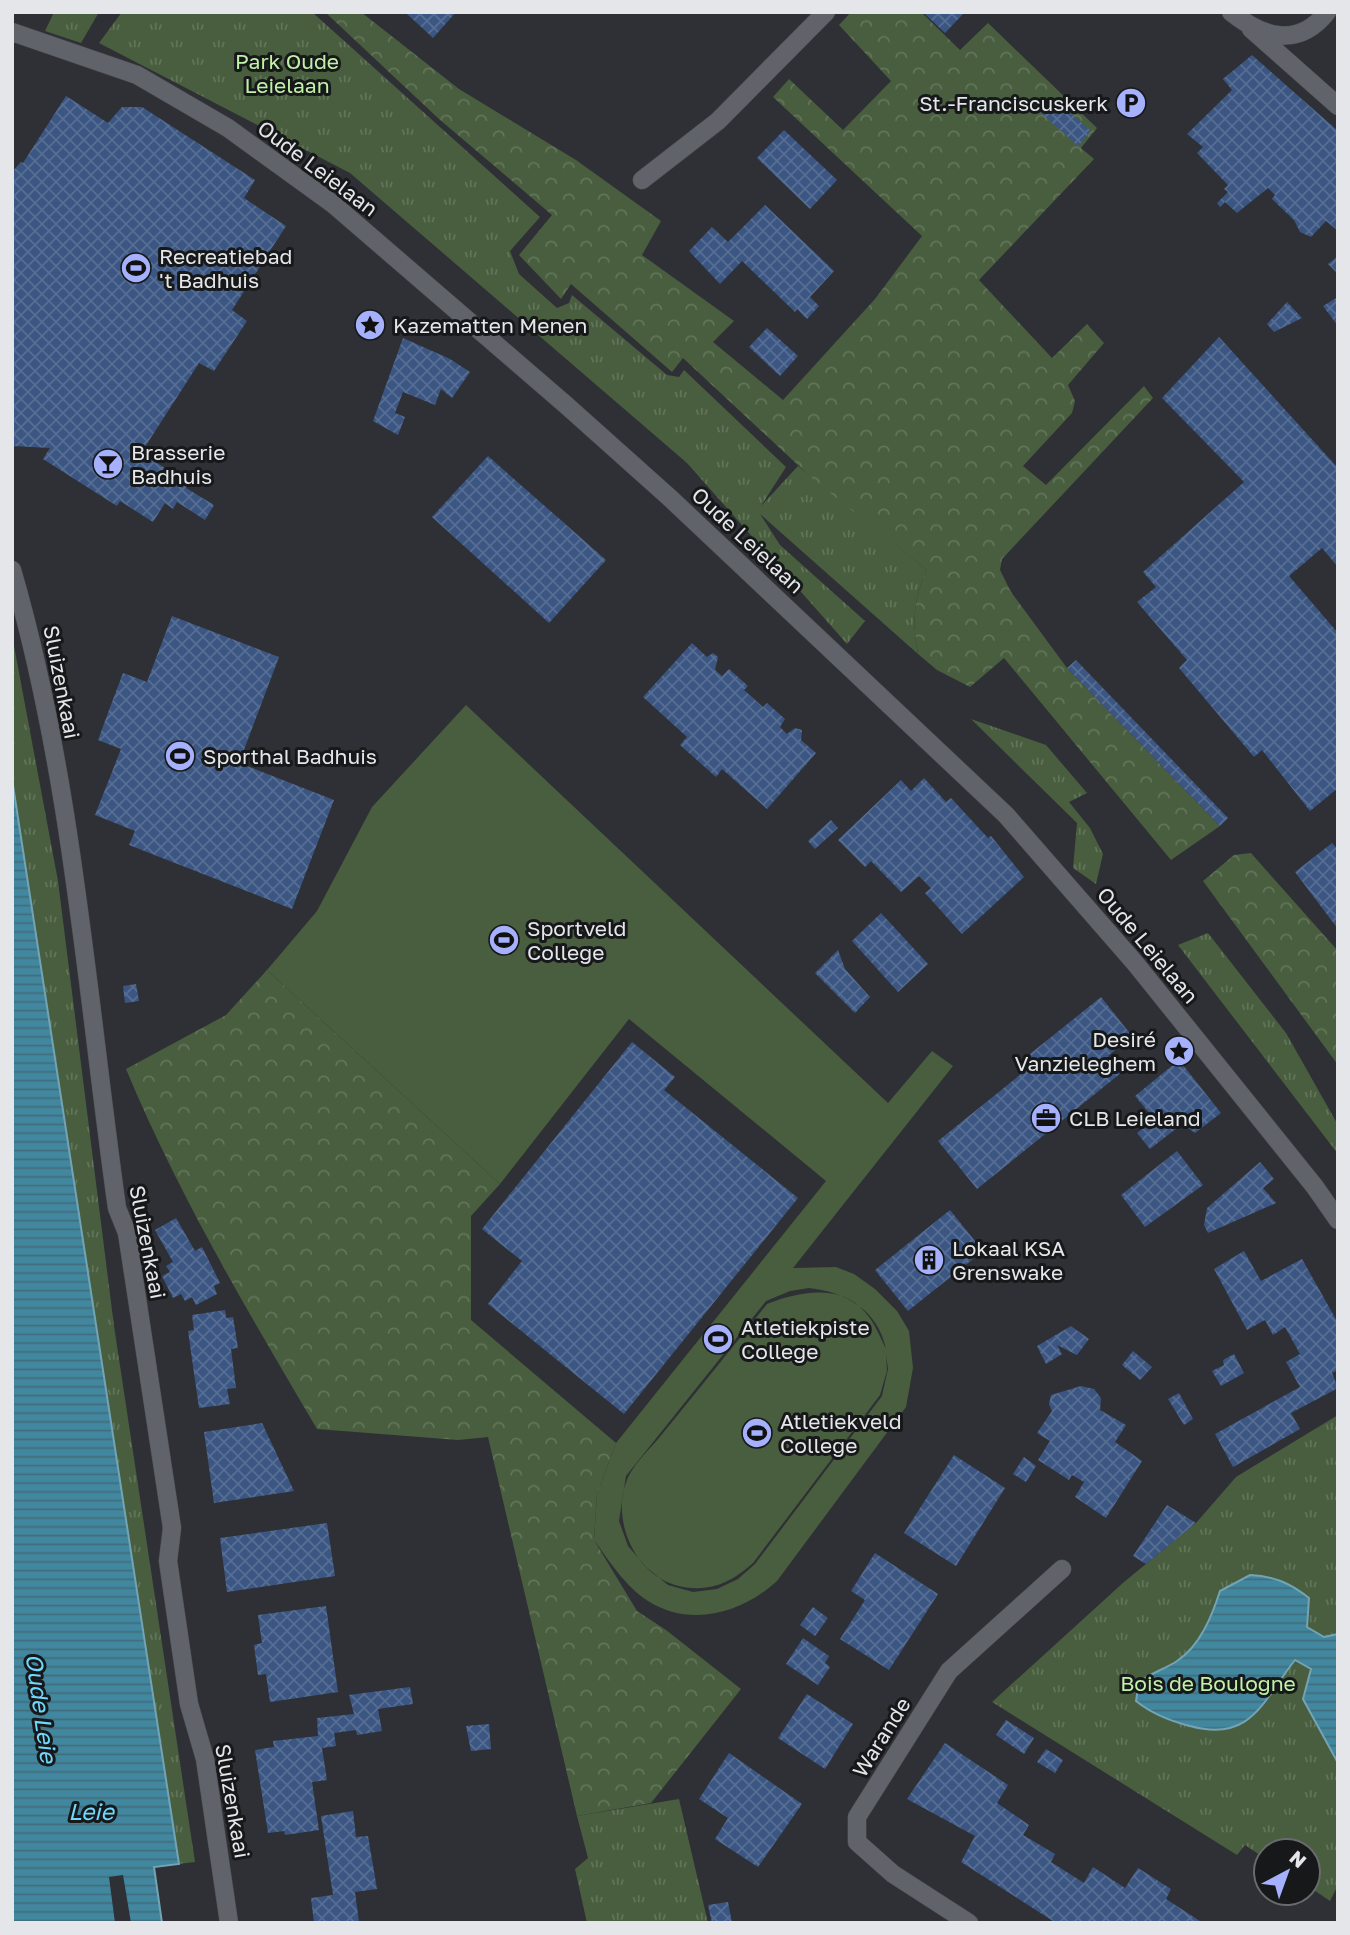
<svg xmlns="http://www.w3.org/2000/svg" width="1350" height="1935" font-family="'Golos Text',sans-serif">
  <style>
    .grass { fill: url(#grass-tufts) }
    .forest { fill: url(#forest-crowns) }
    .garden { fill: #485e3e; fill-rule: evenodd }
    .water { fill: url(#water-rules); stroke: #72a4b5; stroke-width: 2 }
    .pier { fill: #2e3035 }
    .building { fill: url(#building-cross-hatch) }
    .lines { fill: none; stroke-linecap: round; stroke-linejoin: round }
    .minor-casing { stroke: #4c4e52; stroke-width: 19 }
    .minor { stroke: #606369; stroke-width: 18 }
    .labels { text-anchor: middle; dominant-baseline: central; stroke-width: 6; stroke-linejoin: round; paint-order: stroke }
    .park-label { font-size: 21px; fill: #c0f1a8; stroke: #17181a }
    .poi-label { font-size: 21px; fill: #e4e6e9; stroke: #17181a; text-anchor: start }
    .street-label { font-size: 21px; fill: #e4e6e9; stroke: #17181a }
    .water-label { font-size: 23px; font-style: italic; fill: #70d8fc; stroke: #17181a }
  </style>
  <defs>
    <pattern id="grass-tufts" width="24" height="20" patternUnits="userSpaceOnUse" patternTransform="scale(1.75)"><rect width="24" height="20" fill="#485e3e"/><path d="M3 7l-1-3M5 7V3M7 7l1-3M15 17l-1-3M17 17v-4M19 17l1-3" fill="none" stroke="#62755a"/></pattern>
    <pattern id="forest-crowns" width="20" height="18" patternUnits="userSpaceOnUse" patternTransform="scale(1.75)"><rect width="20" height="18" fill="#485e3e"/><path d="M2 6a3 3 0 1 1 6 0M12 15a3 3 0 1 1 6 0" fill="none" stroke="#62755a"/></pattern>
    <pattern id="water-rules" width="6" height="5" patternUnits="userSpaceOnUse" patternTransform="scale(1.75)"><rect width="6" height="5" fill="#41879f"/><path d="M0 2.5h6" fill="none" stroke="#426d7b"/></pattern>
    <pattern id="building-cross-hatch" width="8" height="8" patternUnits="userSpaceOnUse" patternTransform="scale(1.75)"><rect width="8" height="8" fill="#3b5682"/><path d="M0 0l8 8M0 8l8-8" fill="none" stroke="#576e94"/></pattern>
  </defs>
  <rect width="100%" height="100%" fill="#2e3035"/>
  <!-- grass -->
  <g class="grass">
    <path d="M54,12h45l-18,31 -36,-12z"/>
    <path d="M122,12h190l228,205 -30,34 9,23 38,34 12,-5 3,-8 95,80 12,2 5,-7 102,97 -25,39 37,-40 129,104c-14,29 -15,53 -9,84l-158,-140 20,31 85,76 -18,23 -160,-181 -337,-290 -251,-130z"/>
    <path d="M12,635l46,246 56,445 81,536 -16,2 -167,-1085z"/>
    <path d="M971,719l75,26 41,48 -18,9 21,26 13,26 -7,30 -23,-16 4,-45z"/>
    <path d="M1208,933l78,100 52,92v29l-160,-209z"/>
    <path d="M1338,1415v470l-8,16 -22,-15v-35h-42v8l-21,-14 -8,10 -245,-153 132,-120 72,-59 40,-46z"/>
    <path d="M679,1799l29,124h-121l-12,-54 13,-11 -11,-42z"/>
  </g>
  <!-- forest -->
  <g class="forest">
    <path d="M325,12h36l98,77 117,71 85,61 -19,34 92,66 -21,21 70,58 92,-101 47,-63 -149,-139 16,-18 54,51 48,-49 -52,-56 12,-13h70l39,38 28,-27 109,105 -16,20 13,11 -115,121 73,78 35,-34 17,19 -36,42 7,16 -3,12 -49,53 23,19 98,-99 9,12 -151,161 -2,11 11,22 56,76 153,158 -49,34 -167,-202 -34,29 -33,-17 -19,-16c-6,-31 -5,-55 9,-84l-112,-89 -132,-123 -11,14 -101,-88 -10,15 -42,-44 33,-40 -113,-96z"/>
    <path d="M1251,853l87,98v114l-135,-184 31,-26z"/>
    <path d="M267,970l233,214 -29,32v104l145,123 -19,51 -3,46 43,71 29,19 75,59 -90,114 -74,13 -89,-379 -30,3 -141,-11c-69,-117 -139,-235 -191,-360l100,-54z"/>
  </g>
  <!-- garden -->
  <path class="garden" d="M466,705l422,398 44,-52 21,15 -160,202 43,-1 18,7 21,15 22,22 12,20 4,37 -7,39 -129,174c-35,32 -86,47 -129,20 -22,-14 -39,-40 -54,-61l3,-46 19,-51 210,-262 -197,-162 -129,165 -233,-214 50,-59 55,-104zM809,1288c37,4 69,22 77,61 -6,-12 -11,-26 -21,-37 -25,-29 -67,-20 -98,-8 -34,43 -69,86 -104,129 -11,14 -30,31 -36,47 -16,39 7,93 48,105 31,9 55,-1 78,-22l127,-168 7,-24 -1,-16 2,14 -6,27 -127,168 -17,15 -21,10 -24,3 -25,-7 -22,-18 -18,-21 -9,-25 7,-45 140,-175 24,-10z"/>
  <!-- water -->
  <g class="water">
    <path d="M12,779l167,1085 -25,3 8,56h-150z"/>
    <path d="M1250,1575c24,1 40,8 59,23l-2,29 17,10 14,-3v129l-35,-64 8,-30 -16,-9c-32,40 -43,83 -105,66 -20,-5 -38,-12 -54,-25l3,-19c12,-9 26,-13 38,-21 23,-15 35,-45 43,-70z"/>
  </g>
  <!-- pier -->
  <path class="pier" d="M123,1875l8,48h-16l-6,-46z"/>
  <!-- building -->
  <g class="building">
    <path d="M405,12h51l-23,26z"/>
    <path d="M923,12h38l2,2 -18,19z"/>
    <path d="M1252,55l86,76v100l-12,-10 -15,16 -11,-5 -6,-12 -22,-21 3,-4 -7,-7 -31,25 -12,-11 -5,5 -3,-4 11,-11 -4,-3 4,-4 -31,-32 6,-6 -16,-13 45,-44 -9,-11z"/>
    <path d="M66,96l42,27 14,-16h20l113,73 -11,18 42,28 -54,84 15,11 -33,50 -15,-8 -58,90 48,30 -3,5 28,17 -9,15 -28,-18 -4,7 -8,-6 -12,19 -33,-21 -3,5 -74,-47 7,-11 -38,-2v-274l9,-10 2,1z"/>
    <path d="M1052,97l39,34 -13,15 -38,-34z"/>
    <path d="M784,130l53,50 -27,29 -53,-51z"/>
    <path d="M765,205l69,66 -24,26 9,9 -12,13 -10,-10 -2,3 -53,-51 -22,23 -31,-33 23,-24 16,15z"/>
    <path d="M1338,256v14l-2,2 -8,-8z"/>
    <path d="M1338,297v29l-15,-20z"/>
    <path d="M1287,302l15,16 -28,14 -7,-8z"/>
    <path d="M767,328l31,28 -18,20 -31,-29z"/>
    <path d="M1219,337l119,131v99l-16,-19 -33,28 49,57v155l-28,23 -48,-61 -8,7 -75,-89 8,-8 -50,-58 19,-15 -13,-15 101,-90 -82,-84z"/>
    <path d="M403,338l47,21 20,13 -18,26 -11,-9 -6,16 -32,-13 -8,21 10,4 -7,18 -25,-14z"/>
    <path d="M488,456l118,104 -57,63 -117,-106z"/>
    <path d="M172,616l107,41 -40,106 95,37 -42,109 -163,-64 6,-14 -40,-16 26,-66 -23,-9 11,-30 14,-37 24,9z"/>
    <path d="M692,643l15,14 6,-4 5,4 -3,13 7,6 7,-7 19,17 -4,4 19,17 4,-4 18,16 -5,8 7,7 8,-6 7,2 -1,10 15,13 -49,56 -45,-40 -6,8 -36,-32 7,-8 -44,-40z"/>
    <path d="M1076,660l152,158 -8,8 -153,-158z"/>
    <path d="M924,778l22,24 5,-4 37,40 3,-2 33,41 -62,57 -37,-41 6,-5 -12,-12 -18,16 -30,-31 -6,6 -27,-27 63,-60 10,11z"/>
    <path d="M831,820l7,8 -23,21 -7,-8z"/>
    <path d="M1332,843l6,7v79l-43,-57z"/>
    <path d="M881,913l47,51 -30,28 -46,-51z"/>
    <path d="M838,950l7,19 25,28 -15,16 -40,-40z"/>
    <path d="M136,984l3,17 -14,2 -2,-17z"/>
    <path d="M1101,997l31,39 -24,20 13,17 -144,116 -39,-48 88,-71 -6,-8z"/>
    <path d="M632,1042l43,35 -11,13 134,108 -174,216 -136,-110 34,-43 -40,-32z"/>
    <path d="M1179,1060l42,53 -26,20 -13,-9 -32,25 -13,-16 6,-5 -3,-6 10,-8 -15,-18z"/>
    <path d="M1177,1151l26,34 -58,42 -24,-32z"/>
    <path d="M1260,1162l14,17 -11,9 13,15 -68,30 -4,-8 3,-17z"/>
    <path d="M950,1210l33,41 -75,60 -33,-41z"/>
    <path d="M176,1218l19,33 7,-4 18,36 -6,3 3,8 -21,11 -4,-8 -7,4 -4,-7 -8,4 -11,-22 8,-4 -4,-6 7,-4 -18,-32z"/>
    <path d="M1244,1251l17,30 41,-22 36,64v47l-6,3 6,15 -47,25 9,16 -67,38 -18,-33 85,-47 -14,-25 14,-8 -15,-27 -12,8 -8,-15 -18,10 -33,-61z"/>
    <path d="M225,1310l1,8 7,-1 5,31 -7,1 5,39 -9,1 3,15 -31,4 -11,-77 6,-1 -2,-15z"/>
    <path d="M1071,1326l18,13 -12,16 -20,-10 5,9 -16,10 -9,-18z"/>
    <path d="M1133,1351l19,16 -12,13 -18,-15z"/>
    <path d="M1234,1354l10,19 -23,13 -9,-15 12,-6 -1,-5z"/>
    <path d="M1081,1386l13,3 7,9 -1,12 26,15 -11,17 27,19 -36,57 -31,-21 9,-15 -12,-7 -3,5 -31,-20 12,-19 -13,-8 15,-22 -3,-7 2,-9z"/>
    <path d="M1179,1393l14,26 -9,6 -16,-26z"/>
    <path d="M262,1423l32,68 -80,12 -10,-71z"/>
    <path d="M954,1455l51,33 -49,78 -52,-33z"/>
    <path d="M1024,1457l12,9 -10,16 -13,-8z"/>
    <path d="M1167,1505l29,18 -50,41 -13,-8z"/>
    <path d="M327,1523l8,53 -108,16 -7,-54z"/>
    <path d="M875,1553l63,41 -49,76 -49,-31 25,-39 -14,-9z"/>
    <path d="M326,1606l12,86 -68,10 -4,-28 -8,1 -4,-30 8,-2 -4,-28z"/>
    <path d="M813,1607l15,11 -13,18 -15,-11z"/>
    <path d="M803,1638l26,18 -4,7 5,4 -12,18 -32,-21z"/>
    <path d="M410,1687l3,17 -35,5 4,22 -25,4 -1,-5 -22,3 2,13 -14,2 5,32 -15,2 7,48 -34,5 -1,-4 -16,2 -13,-83 19,-3 -1,-6 45,-5 -1,-18 37,-4 -5,-19z"/>
    <path d="M807,1694l46,30 -28,45 -47,-31z"/>
    <path d="M1006,1720l28,18 -10,16 -28,-19z"/>
    <path d="M489,1724l2,25 -20,2 -5,-25z"/>
    <path d="M945,1743l63,42 -11,18 32,22 -6,10 32,19 -4,8 33,21 9,-16 32,21 13,-20 33,21 -5,10 37,24h-147l-95,-61 14,-26 -68,-37z"/>
    <path d="M1046,1749l17,11 -8,13 -18,-11z"/>
    <path d="M729,1753l73,51 -44,63 -43,-28 13,-21 -29,-19z"/>
    <path d="M353,1811l3,26 12,-1 9,53 -22,3 4,30 -45,1 -3,-25 22,-3 -12,-79z"/>
    <path d="M728,1902l4,21h-20l-4,-18z"/>
  </g>
  <g class="lines">
    <!-- minor casing -->
    <g class="minor-casing">
      <g id="minor">
        <path d="M1231,12c31,25 67,37 96,0"/>
        <path d="M1251,29l87,77"/>
        <path d="M12,32l125,43 91,53 105,76 233,201 104,93 336,317 129,148 180,224 23,33"/>
        <path d="M642,180l76,-59 108,-109"/>
        <path d="M12,570c60,206 75,425 105,638l10,25 45,295 -4,33 21,143 16,55 24,164"/>
        <path d="M969,1923l-76,-49 -36,-32v-25l92,-146 113,-102"/>
      </g>
    </g>
    <!-- minor -->
    <use href="#minor" class="minor"/>
  </g>
  <!-- icons -->
  <defs>
    <g id="parking-disc" transform="scale(1.575)"><circle r="9.5" fill="#a5b1fc" stroke="#17181a"/><path d="M-3.5-5.5H1a3.5 3.5 0 0 1 0 7H-1V5.5H-3.5ZM-1-3.4V-.6H.8a1.4 1.4 0 0 0 0-2.8Z" fill="#111"/></g>
    <g id="stadium-disc" transform="scale(1.575)"><circle r="9.5" fill="#a5b1fc" stroke="#17181a"/><path d="M0-5a6.5 5 0 1 0 0 10a6.5 5 0 1 0 0-10ZM-3.5-1.8h7v3.6h-7Z" fill="#111"/></g>
    <g id="sight-disc" transform="scale(1.575)"><circle r="9.5" fill="#a5b1fc" stroke="#17181a"/><path d="M0-6L1.8-2.2L6-1.7L2.9 1.2L3.7 5.4L0 3.3L-3.7 5.4L-2.9 1.2L-6-1.7L-1.8-2.2Z" fill="#111"/></g>
    <g id="bar-disc" transform="scale(1.575)"><circle r="9.5" fill="#a5b1fc" stroke="#17181a"/><path d="M-6-5H6L.8 .8V4.5H3.5V6h-7V4.5H-.8V.8Z" fill="#111"/></g>
    <g id="office-disc" transform="scale(1.575)"><circle r="9.5" fill="#a5b1fc" stroke="#17181a"/><path d="M-6-3h4V-5.5h4V-3h4V5H-6ZM-1-4.5V-3h2v-1.5ZM-6 0V1H6V0Z" fill="#111"/></g>
    <g id="building-disc" transform="scale(1.575)"><circle r="9.5" fill="#a5b1fc" stroke="#17181a"/><path d="M-4-6H4V6H1V3H-1V6H-4ZM-2.5-4.3h1.7v1.8h-1.7ZM.8-4.3h1.7v1.8H.8ZM-2.5-1h1.7V.8h-1.7ZM.8-1h1.7V.8H.8Z" fill="#111"/></g>
  </defs>
  <g fill-rule="evenodd">
    <use href="#parking-disc" x="1131" y="103"/>
    <use href="#stadium-disc" x="136" y="268"/>
    <use href="#sight-disc" x="370" y="325"/>
    <use href="#bar-disc" x="108" y="464"/>
    <use href="#stadium-disc" x="180" y="756"/>
    <use href="#stadium-disc" x="504" y="940"/>
    <use href="#sight-disc" x="1179" y="1051"/>
    <use href="#office-disc" x="1046" y="1118"/>
    <use href="#building-disc" x="929" y="1260"/>
    <use href="#stadium-disc" x="718" y="1339"/>
    <use href="#stadium-disc" x="757" y="1433"/>
  </g>
  <g class="labels">
    <!-- park labels -->
    <g class="park-label">
      <text x="287" y="61">Park Oude<tspan x="287" dy="24">Leielaan</tspan></text>
      <text x="1208" y="1683">Bois de Boulogne</text>
    </g>
    <!-- poi labels -->
    <g class="poi-label">
      <text x="1108" y="103" text-anchor="end">St.-Franciscuskerk</text>
      <text x="159" y="256">Recreatiebad<tspan x="159" dy="24">'t Badhuis</tspan></text>
      <text x="393" y="325">Kazematten Menen</text>
      <text x="131" y="452">Brasserie<tspan x="131" dy="24">Badhuis</tspan></text>
      <text x="203" y="756">Sporthal Badhuis</text>
      <text x="527" y="928">Sportveld<tspan x="527" dy="24">College</tspan></text>
      <text x="1156" y="1039" text-anchor="end">Desiré<tspan x="1156" dy="24">Vanzieleghem</tspan></text>
      <text x="1069" y="1118">CLB Leieland</text>
      <text x="952" y="1248">Lokaal KSA<tspan x="952" dy="24">Grenswake</tspan></text>
      <text x="741" y="1327">Atletiekpiste<tspan x="741" dy="24">College</tspan></text>
      <text x="780" y="1421">Atletiekveld<tspan x="780" dy="24">College</tspan></text>
    </g>
    <!-- street labels -->
    <g class="street-label">
      <text transform="translate(318 168) rotate(37)">Oude Leielaan</text>
      <text transform="translate(748 540) rotate(43)">Oude Leielaan</text>
      <text transform="translate(62 682) rotate(79)">Sluizenkaai</text>
      <text transform="translate(1148 945) rotate(50)">Oude Leielaan</text>
      <text transform="translate(148 1242) rotate(79)">Sluizenkaai</text>
      <text transform="translate(881 1737) rotate(-58)">Warande</text>
      <text transform="translate(233 1801) rotate(80)">Sluizenkaai</text>
    </g>
    <!-- water labels -->
    <g class="water-label">
      <text transform="translate(42 1708) rotate(82)">Oude Leie</text>
      <text x="91" y="1811">Leie</text>
    </g>
  </g>
  <!-- border -->
  <rect width="1350" height="1935" fill="none" stroke="#e4e6e9" stroke-width="28"/>
  <!-- north arrow -->
  <g transform="translate(1287 1872) rotate(41)"><circle r="33" fill="#17181a" stroke="#696a6d" stroke-width="2"/>
  <path d="M0-5L12 26L0 18L-12 26Z" fill="#a5b1fc"/>
  <text y="-10" font-size="19" font-weight="bold" text-anchor="middle" fill="#e4e6e9">N</text>
  </g>
</svg>
